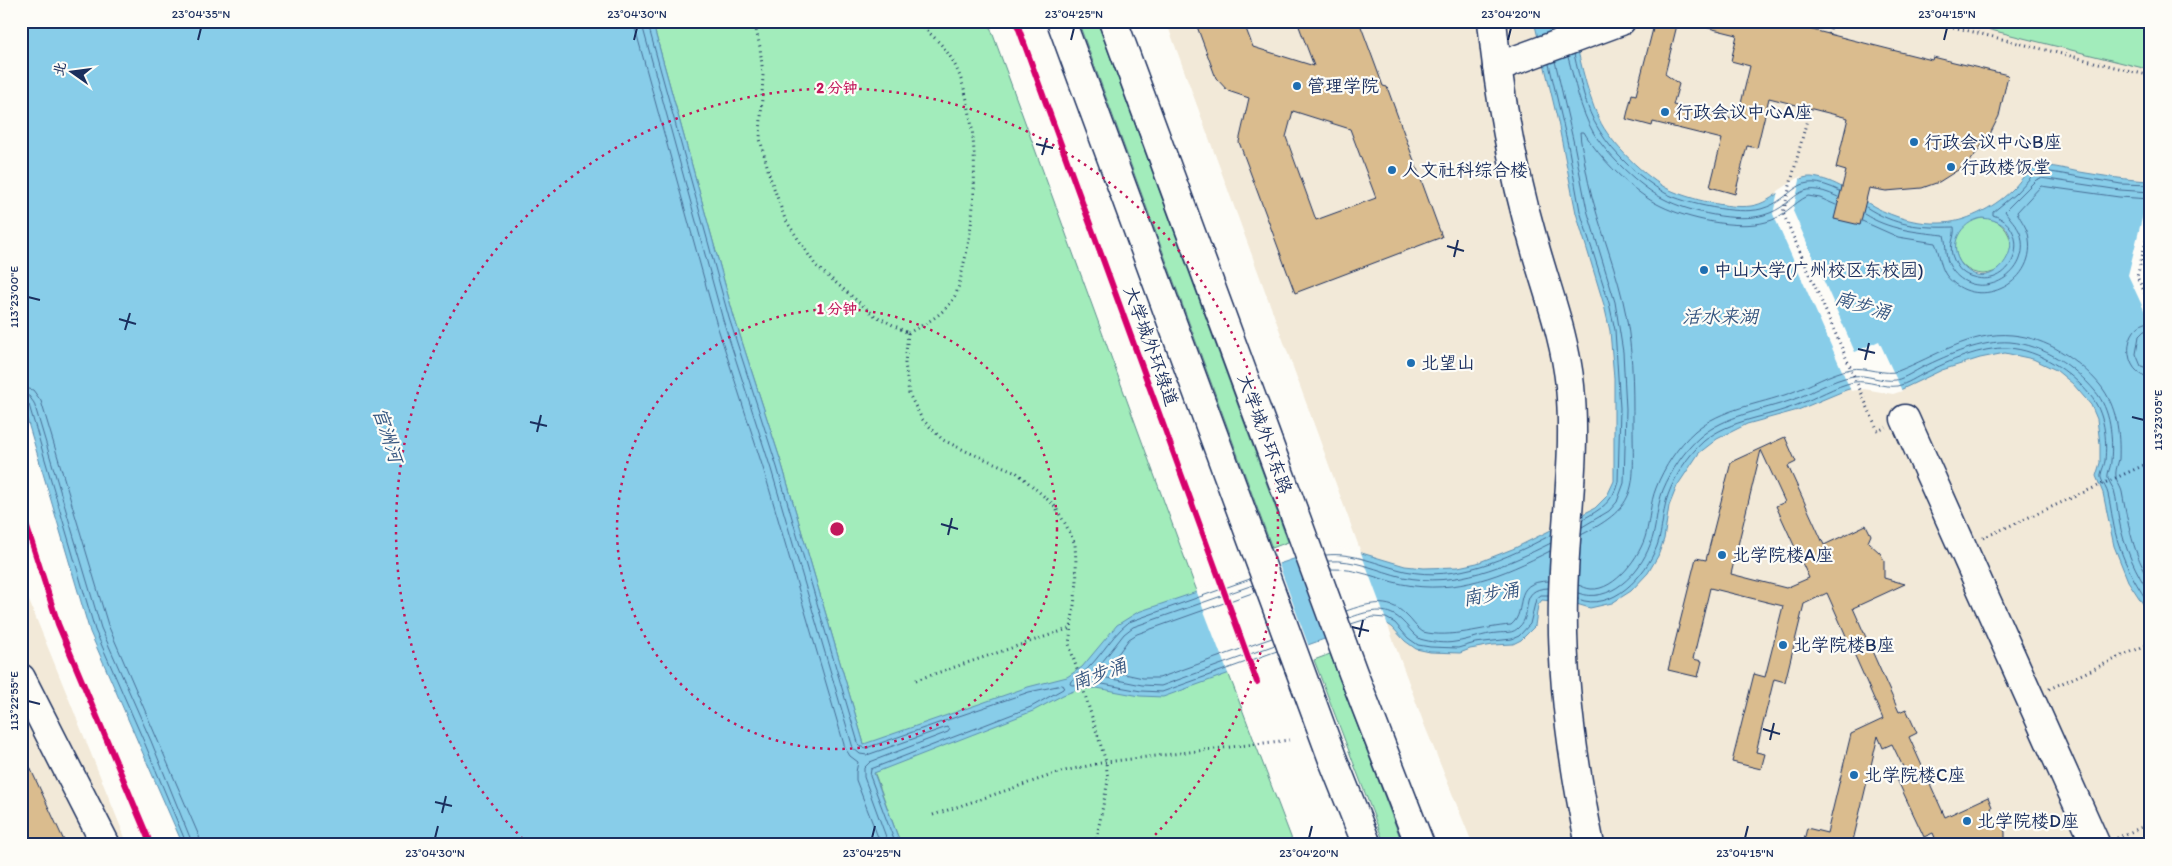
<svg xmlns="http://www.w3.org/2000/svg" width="2172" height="866" font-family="Itim,'LXGW WenKai TC',sans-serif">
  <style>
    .built { fill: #f2e9d8 }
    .green { fill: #a2ecbb; stroke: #5e8e8c }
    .water { fill: #88cde9; stroke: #5c8eb1; fill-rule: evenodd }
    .pier { fill: #fdfcf7 }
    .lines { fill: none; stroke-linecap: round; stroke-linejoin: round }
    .shore { stroke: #476e96; stroke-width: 1 }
    .building { fill: #dabc8e; stroke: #1b2f5e; fill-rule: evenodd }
    .minor-casing { stroke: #1b2f5e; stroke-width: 31 }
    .major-casing { stroke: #1b2f5e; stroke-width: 31 }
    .path { stroke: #1b2f5e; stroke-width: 3; stroke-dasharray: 1 4; stroke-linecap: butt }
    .minor { stroke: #fdfcf7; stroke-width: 28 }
    .major { stroke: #fdfcf7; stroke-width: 28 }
    .cycleway-casing { stroke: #fdfcf7; stroke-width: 9 }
    .cycleway { stroke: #d6006c; stroke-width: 6 }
    .ticks { fill: none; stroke: #1b2f5e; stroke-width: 2 }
    .ring { fill: none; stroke: #c2185b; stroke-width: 2.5; stroke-dasharray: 2.5 5 }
    .poi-dot { fill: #1f6fb2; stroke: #fdfcf7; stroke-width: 2 }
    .labels { text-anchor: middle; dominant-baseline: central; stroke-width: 4.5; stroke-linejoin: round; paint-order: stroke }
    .poi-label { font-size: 18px; fill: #1b2f5e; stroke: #fdfcf7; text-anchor: start }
    .street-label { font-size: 18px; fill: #1b2f5e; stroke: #fdfcf7 }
    .water-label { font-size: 19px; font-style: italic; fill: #365681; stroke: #fdfcf7 }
    .centre { fill: #c2185b; stroke: #fdfcf7; stroke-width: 2.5 }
    .ring-label { font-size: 15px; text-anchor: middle; font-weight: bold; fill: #c2185b; stroke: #fdfcf7; stroke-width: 4.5; stroke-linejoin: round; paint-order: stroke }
    .neatline { fill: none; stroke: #1b2f5e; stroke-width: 2 }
    .ticks-label { font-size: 12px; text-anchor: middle; fill: #1b2f5e }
  </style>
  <rect width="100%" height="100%" fill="#fdfcf7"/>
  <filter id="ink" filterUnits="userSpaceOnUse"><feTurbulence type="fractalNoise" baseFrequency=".02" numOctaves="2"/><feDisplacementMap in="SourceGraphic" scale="10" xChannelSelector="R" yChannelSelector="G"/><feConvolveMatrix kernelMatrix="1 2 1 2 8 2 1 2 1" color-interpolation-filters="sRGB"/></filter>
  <g filter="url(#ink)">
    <!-- built -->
    <g class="built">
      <path d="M1166,21h985v824h-678l-49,-121z"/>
      <path d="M21,581l107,264h-107z"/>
    </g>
    <!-- green -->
    <g class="green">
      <path d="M652,21h336l204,557 102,267h-393l-37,-101 -82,-279 -48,-148z"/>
      <path d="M1078,21h19l191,521 -16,6z"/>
      <path d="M1955,21h196v49z"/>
      <circle cx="1983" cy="246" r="28"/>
      <path d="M1330,654l73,191h-18l-71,-185z"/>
    </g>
    <!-- water -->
    <path class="water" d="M21,21h631l82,296 48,148 82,279 164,-57 39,-10 15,-10 35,-42 21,-13 179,-61h38l50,15 19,2 34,-1 19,-4 38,-15 80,-40 12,-12 7,-15v-103l-4,-47 -6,-26 -28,-92 -18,-91 -24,-101h37c8,32 14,68 28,98 10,23 48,60 71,71 20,9 59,19 81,16 24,-3 40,-30 60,-29 25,2 43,19 64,30 20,11 43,17 65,16 25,0 53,-15 71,-32 9,-8 15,-22 28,-24 12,-3 28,3 41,5 24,4 47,8 71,9v153l-3,20 3,12v250l-23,-35 -14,-35 -11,-53 -7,-17 4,-13v-19l-3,-25 -6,-14 -18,-21 -17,-14 -23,-11 -28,-6 -25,5 -38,12 -44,21 -42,-4 -10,3 -48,20 -51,14 -30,15 -18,14 -22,33 -8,20 -5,33 -6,17 -10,17 -17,18 -19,12 -22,5 -17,-5 -31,-3 -4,5 -3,21 -14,14 -8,4 -20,1 -23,4 -10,4 -30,-1 -14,-3 -11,-8 -13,-14 -6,-4h-17l-206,74 -23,-1 -43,-8 -18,1 -16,6 -30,16 -159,62 27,72h-718l-93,-213 -69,-233zM1982,218c60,5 13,86 -20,47 -15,-19 -2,-43 20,-47z"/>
    <!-- pier -->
    <g class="pier">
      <path d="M1801,176l-8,35 62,141 24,-11 23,50 -9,3 -29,-5 -13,2 -78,-177 5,-23z"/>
      <path d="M2151,182v66l-8,30 8,15v32l-23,-50z"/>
      <path d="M1330,547l30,3 29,78 -10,-3h-9l-45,16 -31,-84 23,-8z"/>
      <path d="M1278,562l31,85 -80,29 -33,-86z"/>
    </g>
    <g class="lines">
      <!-- shore -->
      <g class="shore">
        <path d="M633,21l83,301 48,149 81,277 5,8 8,6 -2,10v8l25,65"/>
        <path d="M641,21l82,299 48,149 82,279 7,6 7,1 80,-28 3,2 -2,3 -78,30 -6,6v9l25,68"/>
        <path d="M647,21l82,297 48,149 82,279 7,2 163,-56 33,-7 2,1 -1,3 -32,18 -160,62 -1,7 26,69"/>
        <path d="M1574,54c6,25 11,54 25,76 15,25 41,48 66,63 20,11 74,22 96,16 36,-10 32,-41 79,-18"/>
        <path d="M1568,57c7,25 12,52 25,75 13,22 48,56 71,67 24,13 74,24 100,16 35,-10 30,-39 74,-18"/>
        <path d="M1555,61l19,83 13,66 28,92 8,50 3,57 -2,74 -7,19 -8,9 -27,16"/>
        <path d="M1549,64l19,81 12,66 29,92 6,27 5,78 -2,74c-5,20 -18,28 -35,37"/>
        <path d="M1866,207c29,19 54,21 88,20 2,10 -7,19 0,33 4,9 10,15 19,17 42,13 61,-48 20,-62v-3l22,-18 18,-19 12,-4 76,13 30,1"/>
        <path d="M1864,214c25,16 52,18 80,21 3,11 0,22 7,33 22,35 76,12 71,-27 -1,-13 -11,-20 -17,-30l31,-31 5,-2 79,12 31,2"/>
        <path d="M1862,221l36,16 37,6c5,10 4,21 11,32 29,38 90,10 83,-36 -1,-11 -8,-18 -12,-27l24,-26 78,11 32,2"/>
        <path d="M2151,322c-30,1 -30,54 0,55"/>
        <path d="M2151,330l-7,1 -5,5 -3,18 5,12 10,3"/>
        <path d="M21,387l12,3 8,11 67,224 91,211 2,9"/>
        <path d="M21,395l8,1 5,7 67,225 50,113 42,104"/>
        <path d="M21,401l5,1 3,3 66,225 50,114 42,101"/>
        <path d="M1581,535c60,-30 52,-48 52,-109 0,-41 0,-84 -10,-125 -11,-46 -30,-89 -38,-136 -1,-10 -5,-23 -5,-33h4c14,25 51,62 77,74 26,13 76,24 105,16 17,-4 27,-19 42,-26l12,2 16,7"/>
        <path d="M1326,555c28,-3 52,10 79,16 52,11 100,-12 146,-36"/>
        <path d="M1328,561c27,-2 50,10 75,16 53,11 102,-11 148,-34"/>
        <path d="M1331,569c26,-1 46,10 71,15 54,11 101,-9 148,-33"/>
        <path d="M1250,579l-121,43c-22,17 -33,46 -58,59l-1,3 2,1 25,-2 44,8 21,1 115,-41"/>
        <path d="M1253,585l-120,42 -9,7 -32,41 50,10 19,1 114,-41"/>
        <path d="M1578,585c4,1 9,4 13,4 24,2 50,-34 55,-55 4,-15 4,-31 10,-46 8,-21 22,-42 39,-57 27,-23 63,-26 95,-38 20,-7 40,-20 61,-24 14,-3 35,7 47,2 36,-14 73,-40 114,-36 35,3 66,24 88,50 17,21 20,48 19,74 -1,5 -4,12 -3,17 0,5 5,11 6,16 6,32 11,62 29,90"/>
        <path d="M1255,592l-118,42 -8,5 -23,31 37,8h16l113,-40"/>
        <path d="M1578,593c31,12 62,-20 72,-48 7,-17 6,-37 13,-55 8,-19 21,-39 37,-53 26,-22 61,-26 92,-37 20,-7 39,-20 61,-24 14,-2 28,6 43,4 9,-2 19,-9 27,-13 25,-12 59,-27 87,-25 34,3 64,24 85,49 16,19 18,46 16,70 0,6 -4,12 -3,17 1,4 4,8 6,12 3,10 3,20 5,30 5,28 17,52 32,76"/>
        <path d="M1578,599c34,14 68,-24 79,-53 6,-16 5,-34 11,-51 7,-19 20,-40 36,-54 27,-22 62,-23 93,-36 19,-7 38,-19 57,-23 15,-2 29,6 43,4 10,-2 20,-9 28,-13 24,-12 56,-26 83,-25 32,2 62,23 82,47 15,18 17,44 15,66 -1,6 -5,12 -4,17 2,6 6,11 7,16 4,17 5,35 11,51 7,23 19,42 32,62"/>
        <path d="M1346,611c20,-7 43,-14 60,4 6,5 10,13 17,17 27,7 60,-5 88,-7 18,-14 -2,-44 38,-44"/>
        <path d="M1349,618c17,-6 36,-13 52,2 7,6 11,14 19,19 10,3 25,5 35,3 14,-2 28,-8 42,-9 9,-1 16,1 22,-6 15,-13 -2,-38 29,-39"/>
        <path d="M1351,624l22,-7 13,1 9,5 13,15 10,7 12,2 28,1 17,-5 37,-4 7,-3 11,-12 6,-25 5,-4h7"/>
      </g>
    </g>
    <!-- building -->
    <g class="building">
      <path d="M1195,21h48l10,26 61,19 -17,-45h62l24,65 4,1 55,150 -147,56 -56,-151 10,-44 -21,-7 -12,-13zM1293,111l57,18 26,69 -60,22 -30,-83z"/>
      <path d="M1655,21h23l-13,53 14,10 -6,21 64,15 13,-54 -19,-5 6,-26 -32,-8 1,-6h71l155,39 1,-3 75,18 -9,41 -9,18 -21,29 -30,19 -17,6 -36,3 -17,-3 -9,37 -26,-6 12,-48 -10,-3 12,-50 -79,-20 -12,50 -10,-2 -12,48 -25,-7 12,-48 -69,-17 -1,4 -26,-7 6,-25 4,1z"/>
      <path d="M1785,437l11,25 -8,4 36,79 42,-20 5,10 -3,7 12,11 4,7v18l21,6 -52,24 46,104 7,-3 11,24 -8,4 36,80 43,-20 4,10 -3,7 13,11 3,7v13h-67l-5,-12 -9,4 -28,-60 10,-4 -14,-29 -9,4 -5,-12 -26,109h-49l4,-17 20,5 24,-99 32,-15 -56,-126 -23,11 -19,78 -11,-3 -18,73 9,2 -4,15 -29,-7 22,-88 11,3 18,-71 -73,-18 -17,71 9,2 -4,16 -30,-7 28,-112 10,2 25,-98zM1761,450l24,52 -9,4 33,72 -23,10 -55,-14z"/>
      <path d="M21,748l45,97h-45z"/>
    </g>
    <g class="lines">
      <!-- minor casing -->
      <g class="minor-casing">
        <g id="minor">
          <path d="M1492,21c7,76 21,150 42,223 13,47 31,92 36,142 7,71 -6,142 -7,213 -2,83 10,165 27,246"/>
          <path d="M1497,67l124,-46"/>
          <path d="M1905,419l191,426"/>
          <path d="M21,678l85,167"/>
        </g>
      </g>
      <!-- major casing -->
      <g class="major-casing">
        <g id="major">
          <path d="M1061,21l272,739 34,85"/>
          <path d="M1113,21l240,652 67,172"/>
        </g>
      </g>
      <!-- path -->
      <g class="path">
        <path d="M754,21l6,26 3,28 -3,64 10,38 15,42 31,47 58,49 34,18"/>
        <path d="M1929,21l222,55"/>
        <path d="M1829,34l3,-13"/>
        <path d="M1810,108l-27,105 95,218 8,-4"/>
        <path d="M2151,221l-14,56 14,28"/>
        <path d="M908,333l-3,30 4,31 13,25 21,21 25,12 48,20 38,33 12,20 9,19 2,38 -8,62 37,118 2,19 -13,64"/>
        <path d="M908,333c15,-8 33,-17 43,-31 9,-11 10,-29 14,-43 13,-55 16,-151 -14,-201 -9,-15 -23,-27 -37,-37"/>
        <path d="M1983,538l168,-76"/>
        <path d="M916,680l155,-52"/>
        <path d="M2049,689l102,-46"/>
        <path d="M933,815l131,-44 42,-9 183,-22"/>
        <path d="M2117,838l34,-15"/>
      </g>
      <!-- minor -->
      <use href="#minor" class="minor"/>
      <!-- major -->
      <use href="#major" class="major"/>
      <!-- cycleway casing -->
      <g class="cycleway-casing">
        <g id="cycleway">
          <path d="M1016,21l241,661"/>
          <path d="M21,509l37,115 93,221"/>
        </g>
      </g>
      <!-- cycleway -->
      <use href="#cycleway" class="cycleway"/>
    </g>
  </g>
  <!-- ticks -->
  <path class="ticks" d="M198,40l3,-12M634,40l3,-12M1071,40l3,-12M1508,40l3,-12M1944,40l3,-12M1036,144l17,4M1042,155l5,-17M1447,246l17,5M1454,257l4,-17M28,297l12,3M119,319l17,5M125,330l5,-17M1858,349l17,4M1865,360l4,-17M2132,417l12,3M530,422l17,4M537,432l4,-17M941,524l17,5M948,535l4,-17M1352,627l17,4M1359,637l4,-17M28,701l12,3M1763,729l17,5M1770,740l4,-17M435,802l17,4M442,813l4,-17M435,838l3,-12M872,838l3,-12M1309,838l3,-12M1745,838l3,-12"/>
  <!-- distance rings -->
  <g class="ring">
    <circle cx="837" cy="529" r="220"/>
    <path d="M528 844A441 441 0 1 1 1146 844"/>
  </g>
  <!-- markers -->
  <g class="poi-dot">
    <circle cx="1297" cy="86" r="5"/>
    <circle cx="1665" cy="112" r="5"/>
    <circle cx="1914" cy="142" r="5"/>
    <circle cx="1951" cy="167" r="5"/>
    <circle cx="1392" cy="170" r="5"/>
    <circle cx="1704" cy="270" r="5"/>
    <circle cx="1411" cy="363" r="5"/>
    <circle cx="1722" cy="555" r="5"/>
    <circle cx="1783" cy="645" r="5"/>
    <circle cx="1854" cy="775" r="5"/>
    <circle cx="1967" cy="821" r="5"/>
  </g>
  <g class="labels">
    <!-- poi labels -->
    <g class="poi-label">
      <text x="1307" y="86">管理学院</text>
      <text x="1675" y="112">行政会议中心A座</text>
      <text x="1924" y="142">行政会议中心B座</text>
      <text x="1961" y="167">行政楼饭堂</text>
      <text x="1402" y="170">人文社科综合楼</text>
      <text x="1714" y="270">中山大学(广州校区东校园)</text>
      <text x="1421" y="363">北望山</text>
      <text x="1732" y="555">北学院楼A座</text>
      <text x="1793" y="645">北学院楼B座</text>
      <text x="1864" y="775">北学院楼C座</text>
      <text x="1977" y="821">北学院楼D座</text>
    </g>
    <!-- street labels -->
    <g class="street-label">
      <text transform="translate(1151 346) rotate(70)">大学城外环绿道</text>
      <text transform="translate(1265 434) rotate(70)">大学城外环东路</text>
    </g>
    <!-- water labels -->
    <g class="water-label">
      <text transform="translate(1863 305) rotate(17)">南步涌</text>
      <text x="1720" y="316">活水来湖</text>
      <text transform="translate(388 435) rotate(72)">官洲河</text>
      <text transform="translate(1491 594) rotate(-10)">南步涌</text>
      <text transform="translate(1099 674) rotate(-20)">南步涌</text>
    </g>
  </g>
  <circle cx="837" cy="529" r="8" class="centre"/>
  <g class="ring-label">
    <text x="837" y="93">2 分钟</text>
    <text x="837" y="314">1 分钟</text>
  </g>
  <!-- margin -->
  <rect width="2172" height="866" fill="none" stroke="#fdfcf7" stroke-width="55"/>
  <!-- north arrow -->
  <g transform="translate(72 72) rotate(284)" stroke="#fdfcf7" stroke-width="4" paint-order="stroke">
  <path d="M0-4L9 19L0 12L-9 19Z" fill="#1b2f5e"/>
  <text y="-8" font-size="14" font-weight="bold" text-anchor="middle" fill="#1b2f5e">北</text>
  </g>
  <rect x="28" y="28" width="2116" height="810" class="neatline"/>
  <g class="ticks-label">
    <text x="201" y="18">23°04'35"N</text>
    <text x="637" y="18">23°04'30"N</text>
    <text x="1074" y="18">23°04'25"N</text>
    <text x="1511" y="18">23°04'20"N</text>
    <text x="1947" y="18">23°04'15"N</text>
    <text transform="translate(14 297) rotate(-90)" y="4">113°23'00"E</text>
    <text transform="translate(2158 420) rotate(-90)" y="4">113°23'05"E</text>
    <text transform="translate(14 701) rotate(-90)" y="4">113°22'55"E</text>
    <text x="435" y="857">23°04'30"N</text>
    <text x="872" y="857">23°04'25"N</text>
    <text x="1309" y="857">23°04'20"N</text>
    <text x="1745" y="857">23°04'15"N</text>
  </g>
</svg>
